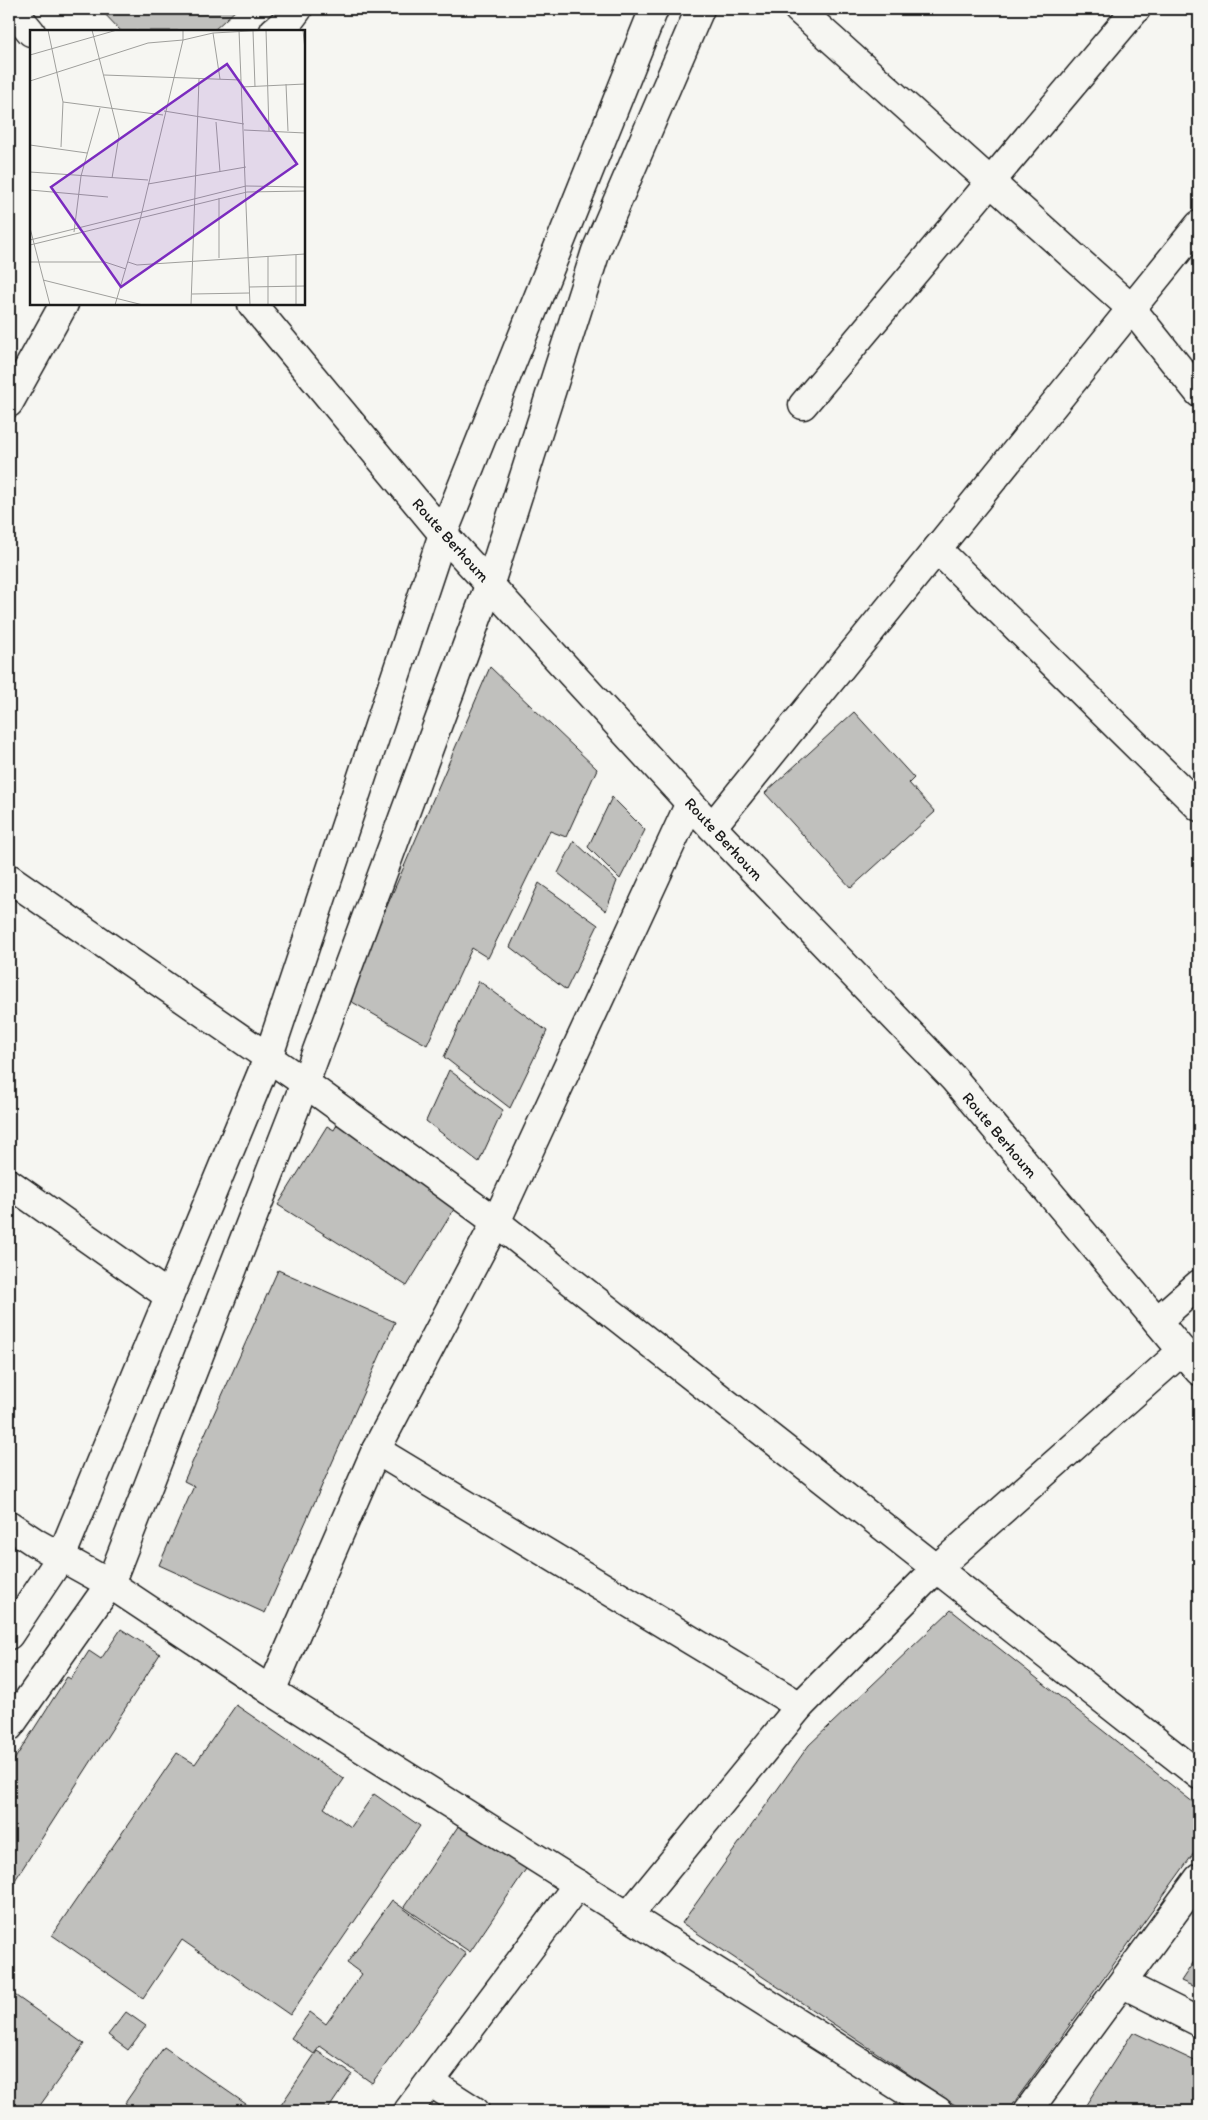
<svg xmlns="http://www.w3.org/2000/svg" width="1208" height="2120" font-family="Itim,sans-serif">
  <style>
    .building { fill: #c0c0bd; stroke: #1c1c1c }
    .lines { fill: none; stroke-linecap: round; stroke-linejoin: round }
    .minor-casing { stroke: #1c1c1c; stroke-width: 31 }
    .major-casing { stroke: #1c1c1c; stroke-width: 31 }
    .minor { stroke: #f6f6f2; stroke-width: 28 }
    .major { stroke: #f6f6f2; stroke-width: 28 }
    .labels { text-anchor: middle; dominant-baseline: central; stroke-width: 4; stroke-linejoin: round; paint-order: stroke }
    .street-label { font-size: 16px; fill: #1c1c1c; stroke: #f6f6f2 }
    .inset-road { fill: none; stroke: #9f9f9c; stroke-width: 1 }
    .view { fill: #7b2cbf; fill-opacity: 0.15; stroke: #7b2cbf; stroke-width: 2.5 }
    .inset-edge { fill: none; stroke: #1c1c1c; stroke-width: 2.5 }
  </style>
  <rect width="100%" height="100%" fill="#f6f6f2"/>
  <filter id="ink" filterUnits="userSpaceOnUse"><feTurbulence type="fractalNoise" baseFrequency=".02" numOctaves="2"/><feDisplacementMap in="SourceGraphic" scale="10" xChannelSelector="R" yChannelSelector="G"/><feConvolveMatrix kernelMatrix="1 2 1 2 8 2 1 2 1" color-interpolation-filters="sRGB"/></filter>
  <g filter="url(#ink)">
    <!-- building -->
    <g class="building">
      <path d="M100,9h137l-24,22h-92z"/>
      <path d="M490,667l107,102 -31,68 -16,-6 -62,127 -16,-10 -45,97 -80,-46z"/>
      <path d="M854,712l60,66 -5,5 26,29 -84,76 -86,-95z"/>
      <path d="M612,797l33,33 -25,49 -32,-32z"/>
      <path d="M574,841l43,40 -11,30 -48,-38z"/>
      <path d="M539,883l59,42 -32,65 -56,-43z"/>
      <path d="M479,981l68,50 -37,77 -66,-51z"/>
      <path d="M449,1070l54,40 -24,52 -53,-41z"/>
      <path d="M342,1116l122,77 -57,93 -129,-81 49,-79 7,4z"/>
      <path d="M278,1270l117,52 -130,291 -106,-48 35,-79 -10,-5z"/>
      <path d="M951,1610l248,197v39l-191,265h-44l-282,-188 127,-178z"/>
      <path d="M121,1629l39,25 -150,234 -1,-120 58,-91 4,2 18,-28 12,8z"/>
      <path d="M236,1705l108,74 -20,29 27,19 23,-33 46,32 -130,189 -108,-75 -39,58 -91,-63 125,-182 18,11z"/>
      <path d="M463,1819l67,44 -60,89 -66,-45z"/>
      <path d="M392,1900l74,54 -94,129 -52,-37 -6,8 -23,-16 19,-26 16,12 36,-50 -15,-11z"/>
      <path d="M1199,1954v35l-18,-8z"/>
      <path d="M9,1991l75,53 -48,67h-21l-6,-4z"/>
      <path d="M126,2012l20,14 -18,24 -20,-15z"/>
      <path d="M1133,2032l66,31v48h-117z"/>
      <path d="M164,2047l92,64h-119l-12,-8z"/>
      <path d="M317,2051l35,23 -25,37h-50z"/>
    </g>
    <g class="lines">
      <!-- minor casing -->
      <g class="minor-casing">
        <g id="minor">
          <path d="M798,9l334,300 67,84"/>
          <path d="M274,31l18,-14 6,-8"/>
          <path d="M9,403l55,-99"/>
          <path d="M803,405l333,-396"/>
          <path d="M937,549l262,258"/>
          <path d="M712,827l487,-602"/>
          <path d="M9,878l296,205 191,139 703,553"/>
          <path d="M9,1183l160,113"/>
          <path d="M1157,1321l42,-37"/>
          <path d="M376,1450l424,256"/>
          <path d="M9,1525l27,18 74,41 161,107 667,420"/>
          <path d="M9,1635l52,-78 207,-499 175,-524 211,-525"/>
          <path d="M271,1691l105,-241 120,-228 194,-419"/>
          <path d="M9,1727l101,-143 195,-501 185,-500 106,-332 104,-242"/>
          <path d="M628,1916l172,-210 137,-138 245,-217"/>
          <path d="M1123,1984l76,38"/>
          <path d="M430,2082l45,29"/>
          <path d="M408,2111l170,-227"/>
          <path d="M1028,2111l171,-233"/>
        </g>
      </g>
      <!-- major casing -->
      <g class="major-casing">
        <g id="major">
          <path d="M12,9l19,23"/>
          <path d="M252,304l191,230 269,293 242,252 245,292"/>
        </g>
      </g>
      <!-- minor -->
      <use href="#minor" class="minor"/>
      <!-- major -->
      <use href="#major" class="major"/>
    </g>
  </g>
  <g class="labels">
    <!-- street labels -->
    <g class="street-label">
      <text transform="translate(451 540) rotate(48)">Route Berhoum</text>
      <text transform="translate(724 839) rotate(47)">Route Berhoum</text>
      <text transform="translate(1000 1135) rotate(50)">Route Berhoum</text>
    </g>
  </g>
  <!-- overview -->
  <g transform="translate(30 30)">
    <rect width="275" height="275" fill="#f6f6f2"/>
    <path class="inset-road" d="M18,0l15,72 100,13M62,0l27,106 -7,42M209,0l11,275M236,0l3,101M273,0l2,20M223,1l2,56M183,3l7,46M0,25l87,-25M74,45l137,5M0,51l118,-38 35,-3 30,-7 56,-3M256,54l2,47M212,57l63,-3M134,81l80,13M186,92l4,50M214,100l61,3M0,115l57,8M31,117l2,-45M0,142l118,8M118,154l98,-17M0,160l78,7M0,198l20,77M44,202l7,-56 19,-68M0,210l216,-54 59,1M0,215l217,-53 58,-1M266,225v50M238,226v49M189,228v-60M0,232h75l21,7M98,232l9,3 168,-11M13,250l100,25M219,257l56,-1M162,264l57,-1M85,275l25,-85 43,-180v-10M161,275l8,-226"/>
    <path class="view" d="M197,34l70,100 -176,123 -70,-100z"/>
    <rect width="275" height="275" class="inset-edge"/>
  </g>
  <!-- margin -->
  <rect width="1208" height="2120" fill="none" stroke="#f6f6f2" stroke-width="30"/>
  <rect x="15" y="15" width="1178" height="2090" fill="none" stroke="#1c1c1c" stroke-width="2" filter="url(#ink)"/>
</svg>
